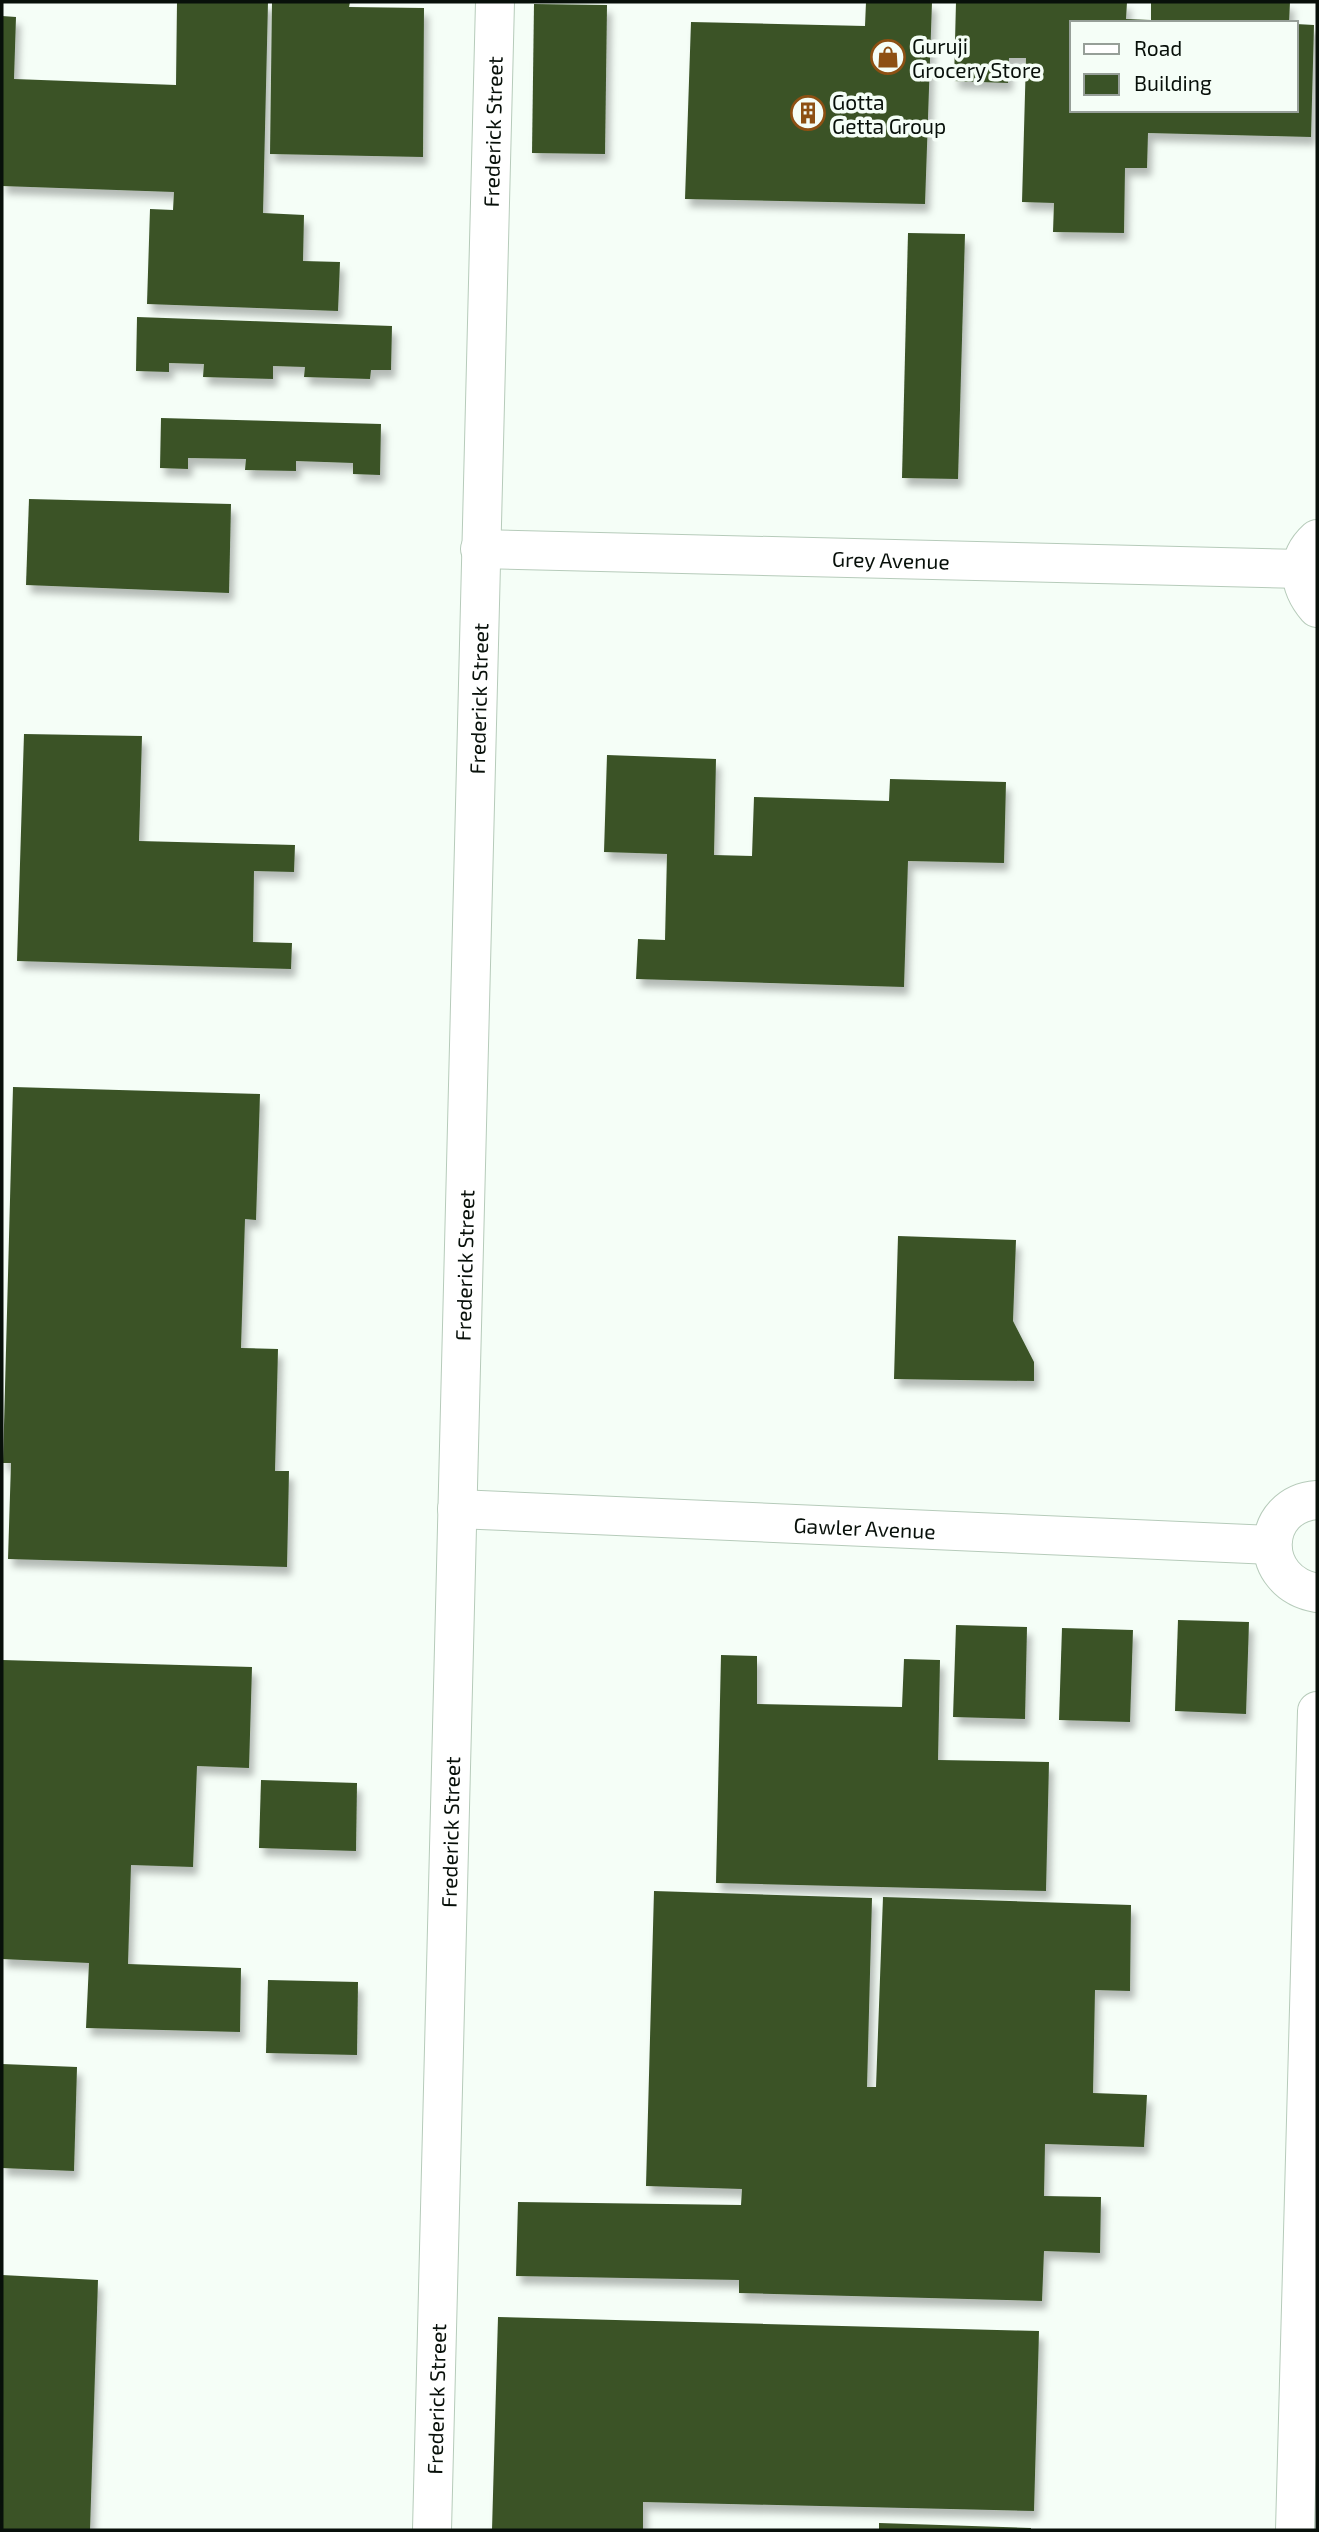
<svg xmlns="http://www.w3.org/2000/svg" width="1319" height="2532" font-family="'Exo 2',sans-serif">
  <style>
    .building { fill: #3a5327; filter: url(#shadow) }
    .lines { fill: none; stroke-linecap: round; stroke-linejoin: round }
    .minor-casing { stroke: #b6cbba; stroke-width: 40 }
    .minor { stroke: #fff; stroke-width: 38 }
    .labels { text-anchor: middle; dominant-baseline: central; stroke-width: 7; stroke-linejoin: round; paint-order: stroke }
    .poi-label { font-size: 21px; fill: #08100a; stroke: #f5fef7; text-anchor: start }
    .street-label { font-size: 21px; fill: #08100a; stroke: #f5fef7 }
  </style>
  <defs>
    <filter id="shadow"><feDropShadow dx="4.5" dy="8" stdDeviation="3.5" flood-color="#0004"/></filter>
  </defs>
  <rect width="100%" height="100%" fill="#f5fef7"/>
  <!-- building -->
  <g class="building">
    <path d="M177,2h91l-5,211 41,2 -1,46 37,1 -2,49 -191,-7 3,-95 23,1 1,-18 -172,-6v-170l14,1 -2,62 162,6z"/>
    <path d="M272,2h78l-1,5 75,1 -1,149 -153,-3z"/>
    <path d="M866,2h66l-7,202 -240,-5 6,-177 174,4z"/>
    <path d="M956,2h171l-1,17 25,1v-18h139l-1,21h-217v87h224v-86l18,1 -3,112 -163,-4 -1,35h-22l-1,65 -71,-1 1,-29 -32,-1 4,-144h-17l-1,25 -54,-2z"/>
    <path d="M534,4l73,1 -2,149 -73,-1z"/>
    <path d="M908,233l57,1 -7,245 -56,-1z"/>
    <path d="M137,317l255,9 -1,44h-20l-1,9 -66,-2 1,-10 -32,-1v13l-70,-2 1,-13 -35,-1v9l-33,-1z"/>
    <path d="M161,418l220,6 -1,51 -27,-1v-11l-57,-2v10l-51,-1 1,-11 -58,-1v11l-28,-1z"/>
    <path d="M29,499l202,5 -2,89 -203,-8z"/>
    <path d="M24,734l118,2 -3,105 156,4 -1,27 -40,-1 -1,71 39,1 -1,26 -274,-8z"/>
    <path d="M607,755l109,4 -2,96 38,1 2,-59 135,4 1,-22 116,3 -2,81 -96,-2 -4,126 -268,-8 2,-40 27,1 2,-86 -63,-2z"/>
    <path d="M13,1087l247,7 -4,126 -11,-1 -4,129 37,1 -3,122h14l-2,96 -279,-8 3,-96h-8z"/>
    <path d="M898,1236l118,4 -3,81 21,41v19l-140,-2z"/>
    <path d="M1178,1620l71,2 -3,92 -71,-3z"/>
    <path d="M956,1625l71,2 -2,92 -72,-2z"/>
    <path d="M1062,1628l71,2 -3,92 -71,-2z"/>
    <path d="M721,1655l36,1v48l145,3 2,-48 36,1 -2,100 111,2 -3,129 -330,-8z"/>
    <path d="M2,1660l250,7 -3,101 -52,-2 -4,101 -62,-2 -3,99 113,4 -1,64 -154,-4 3,-65 -87,-4z"/>
    <path d="M261,1780l96,3 -1,68 -97,-3z"/>
    <path d="M654,1891l218,7 -5,189h9l7,-190 248,8 -1,86 -35,-1 -2,103 54,2 -3,52 -99,-3 -1,52 57,1 -1,56 -56,-2 -2,50 -303,-8v-13l-223,-4 2,-74 223,3 1,-16 -96,-3z"/>
    <path d="M268,1980l90,2 -1,73 -91,-2z"/>
    <path d="M2,2064l75,3 -3,104 -72,-3z"/>
    <path d="M2,2275l96,5 -8,250h-88z"/>
    <path d="M498,2317l541,14 -5,180 -391,-9v28h-151z"/>
    <path d="M879,2523l152,5v2h-152z"/>
  </g>
  <g class="lines">
    <!-- minor casing -->
    <g class="minor-casing">
      <g id="minor">
        <path d="M1317,539c-23,21 -18,48 0,69"/>
        <path id="s1" d="M480,549l821,20"/>
        <path d="M1317,1500c-57,4 -61,82 0,93"/>
        <path id="s2" d="M457,1509l815,36"/>
        <path id="s3" d="M432,2530l63,-2528"/>
        <path d="M1295,2530l22,-819"/>
      </g>
    </g>
    <!-- minor -->
    <use href="#minor" class="minor"/>
  </g>
  <!-- icons -->
  <defs>
    <g id="shop-ring" transform="scale(1.75)"><circle r="9.5" fill="#f5fef7" stroke="#8d5013" stroke-width="1.5"/><path d="M-5-2.5h2.3a2.7 3.5 0 0 1 5.4 0H5L5.5 6h-11ZM-1.5-2.5h3a1.5 2.3 0 0 0-3 0Z" fill="#8d5013"/></g>
    <g id="building-ring" transform="scale(1.75)"><circle r="9.5" fill="#f5fef7" stroke="#8d5013" stroke-width="1.5"/><path d="M-4-6H4V6H1V3H-1V6H-4ZM-2.5-4.3h1.7v1.8h-1.7ZM.8-4.3h1.7v1.8H.8ZM-2.5-1h1.7V.8h-1.7ZM.8-1h1.7V.8H.8Z" fill="#8d5013"/></g>
  </defs>
  <g fill-rule="evenodd">
    <use href="#shop-ring" x="888" y="57"/>
    <use href="#building-ring" x="808" y="113"/>
  </g>
  <g class="labels">
    <!-- poi labels -->
    <g class="poi-label">
      <text x="912" y="45">Guruji<tspan x="912" dy="24">Grocery Store</tspan></text>
      <text x="832" y="101">Gotta<tspan x="832" dy="24">Getta Group</tspan></text>
    </g>
    <!-- street labels -->
    <g class="street-label">
      <text stroke="none"><textPath href="#s3" startOffset="2399">Frederick Street</textPath></text>
      <text stroke="none"><textPath href="#s1" startOffset="411">Grey Avenue</textPath></text>
      <text stroke="none"><textPath href="#s3" startOffset="1832">Frederick Street</textPath></text>
      <text stroke="none"><textPath href="#s3" startOffset="1265">Frederick Street</textPath></text>
      <text stroke="none"><textPath href="#s2" startOffset="408">Gawler Avenue</textPath></text>
      <text stroke="none"><textPath href="#s3" startOffset="698">Frederick Street</textPath></text>
      <text stroke="none"><textPath href="#s3" startOffset="131">Frederick Street</textPath></text>
    </g>
  </g>
  <!-- border -->
  <rect width="1319" height="2532" fill="none" stroke="#08100a" stroke-width="7"/>
  <!-- legend -->
  <rect x="1070" y="21" width="228" height="91" fill="#f5fef7" stroke="#969f98" stroke-width="2"/>
  <rect x="1084" y="44" width="35" height="10" fill="#ffffff" stroke="#969f98" stroke-width="2"/>
  <text x="1134" y="56" font-size="21" fill="#08100a">Road</text>
  <rect x="1084" y="74" width="35" height="21" fill="#3a5327" stroke="#969f98" stroke-width="2"/>
  <text x="1134" y="91" font-size="21" fill="#08100a">Building</text>
</svg>
